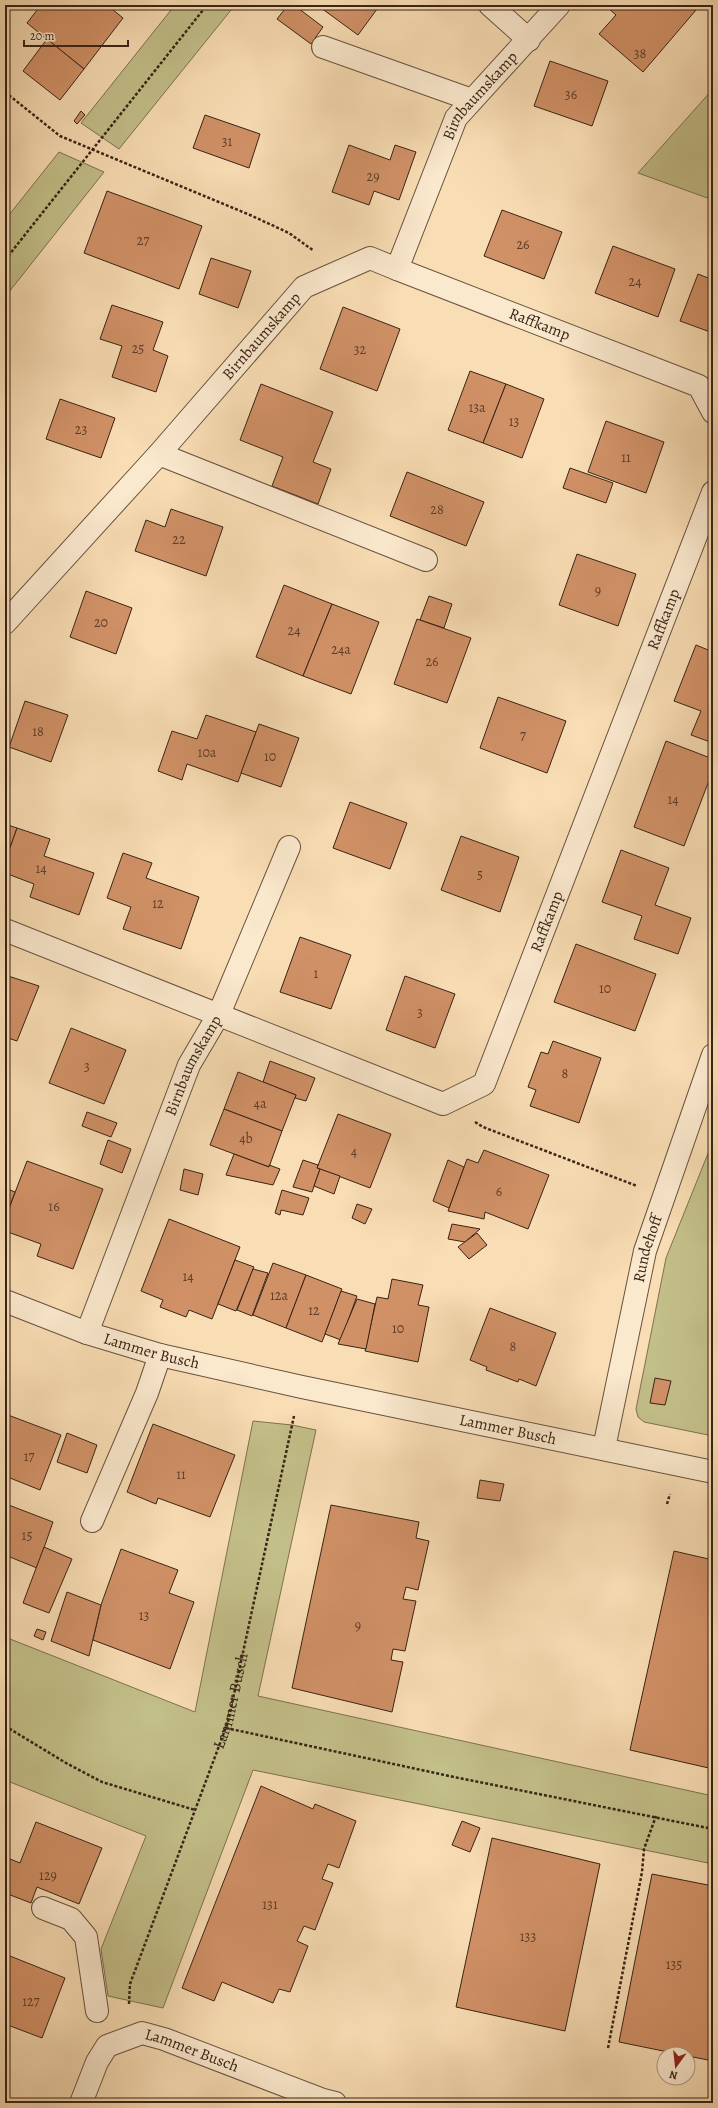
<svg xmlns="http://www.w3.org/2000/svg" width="718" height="2108" font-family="Alegreya,serif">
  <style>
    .green { fill: #c3bf89; stroke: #7e7150 }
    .building { fill: #d19167; stroke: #382316 }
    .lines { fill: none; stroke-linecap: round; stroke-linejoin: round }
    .minor-casing { stroke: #68523e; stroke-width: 24 }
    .path { stroke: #382316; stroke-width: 2.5; stroke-dasharray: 3 2; stroke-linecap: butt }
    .minor { stroke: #fbe9ce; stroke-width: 22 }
    .labels { text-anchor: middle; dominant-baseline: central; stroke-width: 3; stroke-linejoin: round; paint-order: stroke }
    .number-label { font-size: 14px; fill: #5e3e2a }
    .street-label { font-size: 16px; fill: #382316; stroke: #fbe9ce }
  </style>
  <rect width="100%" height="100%" fill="#f9ddb4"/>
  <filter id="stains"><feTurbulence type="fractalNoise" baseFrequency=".005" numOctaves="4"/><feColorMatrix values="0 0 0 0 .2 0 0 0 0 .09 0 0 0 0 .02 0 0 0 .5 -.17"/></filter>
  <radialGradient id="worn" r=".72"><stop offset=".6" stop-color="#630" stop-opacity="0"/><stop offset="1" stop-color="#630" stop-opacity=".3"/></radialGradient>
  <!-- green -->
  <g class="green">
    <path d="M175,5h60l-116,144 -38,-26z"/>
    <path d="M713,89v111l-75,-27z"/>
    <path d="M59,152l45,20 -99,125v-77z"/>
    <path d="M713,1141v295l-69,-14 -6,-5 -2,-8 30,-151z"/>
    <path d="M253,1421l39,4 24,5 -58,266 455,100v68l-460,-94 -90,238 -55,-12 -7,-47 45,-113 -141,-56v-143l190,75z"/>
  </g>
  <!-- building -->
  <g class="building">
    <path d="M41,5h66l16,13 -39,51 -57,-46z"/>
    <path d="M288,5h6l29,22 -12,17 -34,-25z"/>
    <path d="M317,5h63l-22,30z"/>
    <path d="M608,5h83l5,5 -53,62 -44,-38 17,-19 -9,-8z"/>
    <path d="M47,39l37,30 -24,31 -37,-29z"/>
    <path d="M550,61l58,20 -16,45 -58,-20z"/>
    <path d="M81,111l4,4 -8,9 -3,-3z"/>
    <path d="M205,115l55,19 -11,34 -56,-20z"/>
    <path d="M349,145l41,15 5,-15 21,7 -17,48 -25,-9 -5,14 -37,-13z"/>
    <path d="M107,191l95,35 -23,63 -95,-36z"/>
    <path d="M502,210l60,22 -18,47 -60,-23z"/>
    <path d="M613,246l62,23 -17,48 -63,-24z"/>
    <path d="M211,258l40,13 -13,37 -39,-14z"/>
    <path d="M698,274l15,6v53l-33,-12z"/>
    <path d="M112,305l51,17 -10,28 15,6 -12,36 -44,-15 10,-31 -22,-7z"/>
    <path d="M343,307l57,22 -23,62 -57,-22z"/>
    <path d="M470,371l36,13 -23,59 -35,-13z"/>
    <path d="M261,384l72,28 -20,50 18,7 -13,35 -46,-18 11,-29 -43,-17z"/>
    <path d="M506,384l38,15 -22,59 -39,-15z"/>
    <path d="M60,399l55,19 -14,40 -55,-19z"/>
    <path d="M606,421l58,21 -18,51 -58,-21z"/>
    <path d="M570,468l43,15 -7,20 -43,-15z"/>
    <path d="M407,472l77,30 -18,44 -76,-30z"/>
    <path d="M171,509l52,18 -17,49 -71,-25 11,-31 19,7z"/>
    <path d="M577,554l59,20 -18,52 -59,-21z"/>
    <path d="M284,585l48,19 -29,72 -47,-19z"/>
    <path d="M86,591l46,17 -16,46 -46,-17z"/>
    <path d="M429,596l23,8 -8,24 -24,-8z"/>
    <path d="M332,604l47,18 -28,72 -48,-18z"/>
    <path d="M417,619l54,19 -24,65 -53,-19z"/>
    <path d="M696,645l17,7v91l-22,-8 10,-24 -27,-10z"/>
    <path d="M498,697l68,24 -19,52 -67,-25z"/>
    <path d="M25,701l43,14 -17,47 -42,-15z"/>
    <path d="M206,715l50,17 -18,50 -51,-18 -5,16 -24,-9 14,-40 25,8z"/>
    <path d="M259,724l40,14 -18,49 -40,-14z"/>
    <path d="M666,741l47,18v11l-29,76 -50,-19z"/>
    <path d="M350,802l57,21 -17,46 -57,-21z"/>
    <path d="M5,824l12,4 -12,34z"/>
    <path d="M17,828l33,11 -6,17 50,17 -15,42 -49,-18 4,-13 -29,-11v-11z"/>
    <path d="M461,836l58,21 -19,55 -59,-22z"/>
    <path d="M621,850l48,18 -14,37 36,13 -13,36 -44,-15 8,-23 -40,-14z"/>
    <path d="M123,853l29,10 -6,15 53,19 -18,52 -58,-20 8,-22 -24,-9z"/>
    <path d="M300,937l51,18 -20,54 -51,-17z"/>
    <path d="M576,944l80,30 -21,57 -81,-29z"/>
    <path d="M5,975l34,11 -22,55 -12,-4z"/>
    <path d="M405,976l50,18 -20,54 -49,-18z"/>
    <path d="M71,1028l55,22 -22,54 -55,-21z"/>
    <path d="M553,1041l48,17 -22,65 -49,-17 6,-16 -8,-3 13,-35 7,2z"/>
    <path d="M270,1061l45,17 -9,23 -11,-3 1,-3 -33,-13z"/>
    <path d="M238,1072l58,23 -14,36 -58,-22z"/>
    <path d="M224,1109l58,22 -13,36 -59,-22z"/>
    <path d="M87,1112l30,11 -6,14 -29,-11z"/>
    <path d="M338,1114l53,20 -21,54 -53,-20z"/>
    <path d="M108,1140l23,9 -9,24 -22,-9z"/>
    <path d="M484,1150l65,25 -21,54 -43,-17 -1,7 -36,-8 19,-52 11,4z"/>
    <path d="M234,1154l35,13v-2l11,4 -7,16 -47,-10z"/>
    <path d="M303,1160l15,5 -1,3 3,1 -8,23 -19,-5z"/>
    <path d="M448,1160l16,7 -15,41 -16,-7z"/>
    <path d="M27,1161l76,28 -30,80 -36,-13 4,-12 -36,-13v-12z"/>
    <path d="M184,1169l19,5 -5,21 -18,-5z"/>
    <path d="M320,1169l20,7 -6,18 -20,-8z"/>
    <path d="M5,1188l10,4 -10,27z"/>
    <path d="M282,1190l27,8 -6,17 -22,-5 -1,5 -5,-2z"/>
    <path d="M357,1204l15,5 -7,15 -13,-6z"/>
    <path d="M169,1219l71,28 -28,72 -23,-9 -3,7 -26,-10 3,-7 -22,-9z"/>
    <path d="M452,1224l28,5 -15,13 -17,-3z"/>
    <path d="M477,1233l10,12 -18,14 -11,-12z"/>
    <path d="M235,1260l19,7 -18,44 -18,-7z"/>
    <path d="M273,1263l33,12 -20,53 -33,-13z"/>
    <path d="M253,1269l15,4 -16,43 -15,-6z"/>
    <path d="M306,1275l36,14 -20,53 -36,-14z"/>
    <path d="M392,1279l31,6 -5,20 11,2 -11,55 -53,-11 12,-54 11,2z"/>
    <path d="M341,1291l16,5 -16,44 -16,-6z"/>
    <path d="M357,1299l18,5 -9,45 -28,-5z"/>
    <path d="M490,1308l66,25 -20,53 -17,-7 -1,3 -32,-12 1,-3 -17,-7z"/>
    <path d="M655,1378l16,3 -6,24 -15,-2z"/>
    <path d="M8,1415l53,20 -21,55 -35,-14v-54z"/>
    <path d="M153,1424l82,31 -25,62 -52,-19 -2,6 -29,-12z"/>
    <path d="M67,1433l30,12 -10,28 -30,-11z"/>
    <path d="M480,1480l24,4 -4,17 -23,-3z"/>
    <path d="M6,1504l47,18 -16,46 -32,-13z"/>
    <path d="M331,1505l88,17 -3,16 13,3 -11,49 -12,-3 -3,12 13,2 -11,50 -12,-2 -2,11 12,2 -11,50 -100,-24z"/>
    <path d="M44,1547l28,12 -23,54 -26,-10z"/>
    <path d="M121,1549l57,21 -9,23 25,9 -24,67 -77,-29 8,-35z"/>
    <path d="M674,1551l39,9v209l-83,-19z"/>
    <path d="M67,1592l34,13 -12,51 -38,-15z"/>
    <path d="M37,1629l9,3 -3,8 -9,-4z"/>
    <path d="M261,1786l52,23 2,-5 41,17 -17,47 -11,-4 -6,15 11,4 -18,47 -11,-4 -7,15 11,5 -18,46 -11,-3 -6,14 -51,-21 -8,19 -32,-13z"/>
    <path d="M462,1821l18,7 -10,24 -18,-7z"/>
    <path d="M36,1822l66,26 -23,56 -42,-17 -6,16 -26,-10v-36l15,6z"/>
    <path d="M492,1838l108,26 -35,167 -109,-24z"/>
    <path d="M652,1874l61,12v175l-25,-5v-2h-10l-59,-12z"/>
    <path d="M5,1954l60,24 -23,60 -37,-14z"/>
  </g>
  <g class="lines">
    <!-- minor casing -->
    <g class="minor-casing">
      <g id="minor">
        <path d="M490,5l39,35"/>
        <path d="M323,47l149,53"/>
        <path id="s2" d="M397,269l302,117 14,26"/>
        <path d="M159,454l267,106"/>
        <path id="s3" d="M5,623l154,-169 145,-167 66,-29 27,11 59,-151 103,-113"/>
        <path id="s4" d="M5,930l438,174 41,-20 229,-592"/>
        <path id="s5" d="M5,1301l82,32 73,22 142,32 411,85"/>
        <path id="s6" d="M87,1333l102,-268 30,-51 70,-167"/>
        <path id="s7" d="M604,1448l41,-197 68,-196"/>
        <path d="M92,1521l55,-128 13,-38"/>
        <path d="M43,1908l28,11 15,18 11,74"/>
        <path id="s8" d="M81,2103l16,-41 10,-16 35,-13 22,6 159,61 12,3"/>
      </g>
    </g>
    <!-- path -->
    <g class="path">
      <path d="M5,92l55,44 190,79 39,18 25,18"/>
      <path d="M5,260l202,-255"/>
      <path d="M475,1122l8,5 154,59"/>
      <path d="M667,1504l3,-10"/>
      <path d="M5,1726l61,37 36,19 93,28"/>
      <path d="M226,1728l228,49 259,52"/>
      <path id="s1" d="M129,2004l1,-20 98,-262 66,-306"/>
      <path d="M608,2048l34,-176 2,-23 12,-33"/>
    </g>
    <!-- minor -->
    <use href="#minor" class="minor"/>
  </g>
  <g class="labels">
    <!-- number labels -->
    <g class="number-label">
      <text x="640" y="53">38</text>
      <text x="571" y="94">36</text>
      <text x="227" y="141">31</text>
      <text x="373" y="176">29</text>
      <text x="143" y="240">27</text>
      <text x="523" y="244">26</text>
      <text x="635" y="281">24</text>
      <text x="138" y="348">25</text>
      <text x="360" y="349">32</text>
      <text x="477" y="407">13a</text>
      <text x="514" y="421">13</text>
      <text x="81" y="429">23</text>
      <text x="626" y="457">11</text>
      <text x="437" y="509">28</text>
      <text x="179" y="539">22</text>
      <text x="598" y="590">9</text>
      <text x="101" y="622">20</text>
      <text x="294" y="630">24</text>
      <text x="341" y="649">24a</text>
      <text x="432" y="661">26</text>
      <text x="38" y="731">18</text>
      <text x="523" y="735">7</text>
      <text x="207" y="752">10a</text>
      <text x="270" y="756">10</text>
      <text x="673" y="799">14</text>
      <text x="41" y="868">14</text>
      <text x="480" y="874">5</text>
      <text x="158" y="903">12</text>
      <text x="316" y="973">1</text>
      <text x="605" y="988">10</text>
      <text x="420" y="1012">3</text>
      <text x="87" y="1066">3</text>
      <text x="565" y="1073">8</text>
      <text x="260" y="1103">4a</text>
      <text x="246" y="1138">4b</text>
      <text x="354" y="1151">4</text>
      <text x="499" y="1191">6</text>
      <text x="54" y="1206">16</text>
      <text x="188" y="1276">14</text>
      <text x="279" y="1295">12a</text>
      <text x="314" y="1310">12</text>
      <text x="398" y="1328">10</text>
      <text x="513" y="1346">8</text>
      <text x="29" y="1456">17</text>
      <text x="181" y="1474">11</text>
      <text x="27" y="1535">15</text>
      <text x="144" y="1615">13</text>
      <text x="358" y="1625">9</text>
      <text x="48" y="1875">129</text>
      <text x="270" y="1904">131</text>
      <text x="528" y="1936">133</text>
      <text x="674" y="1964">135</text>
      <text x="31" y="2001">127</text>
    </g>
    <!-- street labels -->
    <g class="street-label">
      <text stroke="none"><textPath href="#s3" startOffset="745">Birnbaumskamp</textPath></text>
      <text stroke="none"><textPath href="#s2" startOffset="153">Raffkamp</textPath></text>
      <text stroke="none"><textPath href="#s3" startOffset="385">Birnbaumskamp</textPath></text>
      <text stroke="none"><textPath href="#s4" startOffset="1015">Raffkamp</textPath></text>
      <text stroke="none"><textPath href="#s4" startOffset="691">Raffkamp</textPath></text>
      <text stroke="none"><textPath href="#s6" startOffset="288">Birnbaumskamp</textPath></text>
      <text stroke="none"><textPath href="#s7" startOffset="204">Rundehoff</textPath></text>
      <text stroke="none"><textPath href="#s5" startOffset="155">Lammer Busch</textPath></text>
      <text stroke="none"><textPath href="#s5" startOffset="520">Lammer Busch</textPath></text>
      <text stroke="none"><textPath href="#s1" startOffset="321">Lammer Busch</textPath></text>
      <text stroke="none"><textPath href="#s8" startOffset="153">Lammer Busch</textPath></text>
    </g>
  </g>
  <!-- margin -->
  <rect width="718" height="2108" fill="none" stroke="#f9ddb4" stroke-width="20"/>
  <rect x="6" y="6" width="706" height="2096" fill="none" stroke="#382316" stroke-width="2"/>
  <rect x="10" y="10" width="698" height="2088" fill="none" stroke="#382316"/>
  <!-- north arrow -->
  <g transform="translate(676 2066) rotate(195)"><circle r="19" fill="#fbe9ce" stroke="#ad9a84"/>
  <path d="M0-3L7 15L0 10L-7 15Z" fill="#8f2418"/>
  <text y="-6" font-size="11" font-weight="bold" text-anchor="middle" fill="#382316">N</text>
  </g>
  <!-- scale -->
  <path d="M24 40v6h104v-6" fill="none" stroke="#382316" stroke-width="2"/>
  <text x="30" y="40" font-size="12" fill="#382316" stroke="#fbe9ce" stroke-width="3" paint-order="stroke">20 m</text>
  <rect width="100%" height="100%" filter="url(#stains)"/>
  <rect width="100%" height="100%" fill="url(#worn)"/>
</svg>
